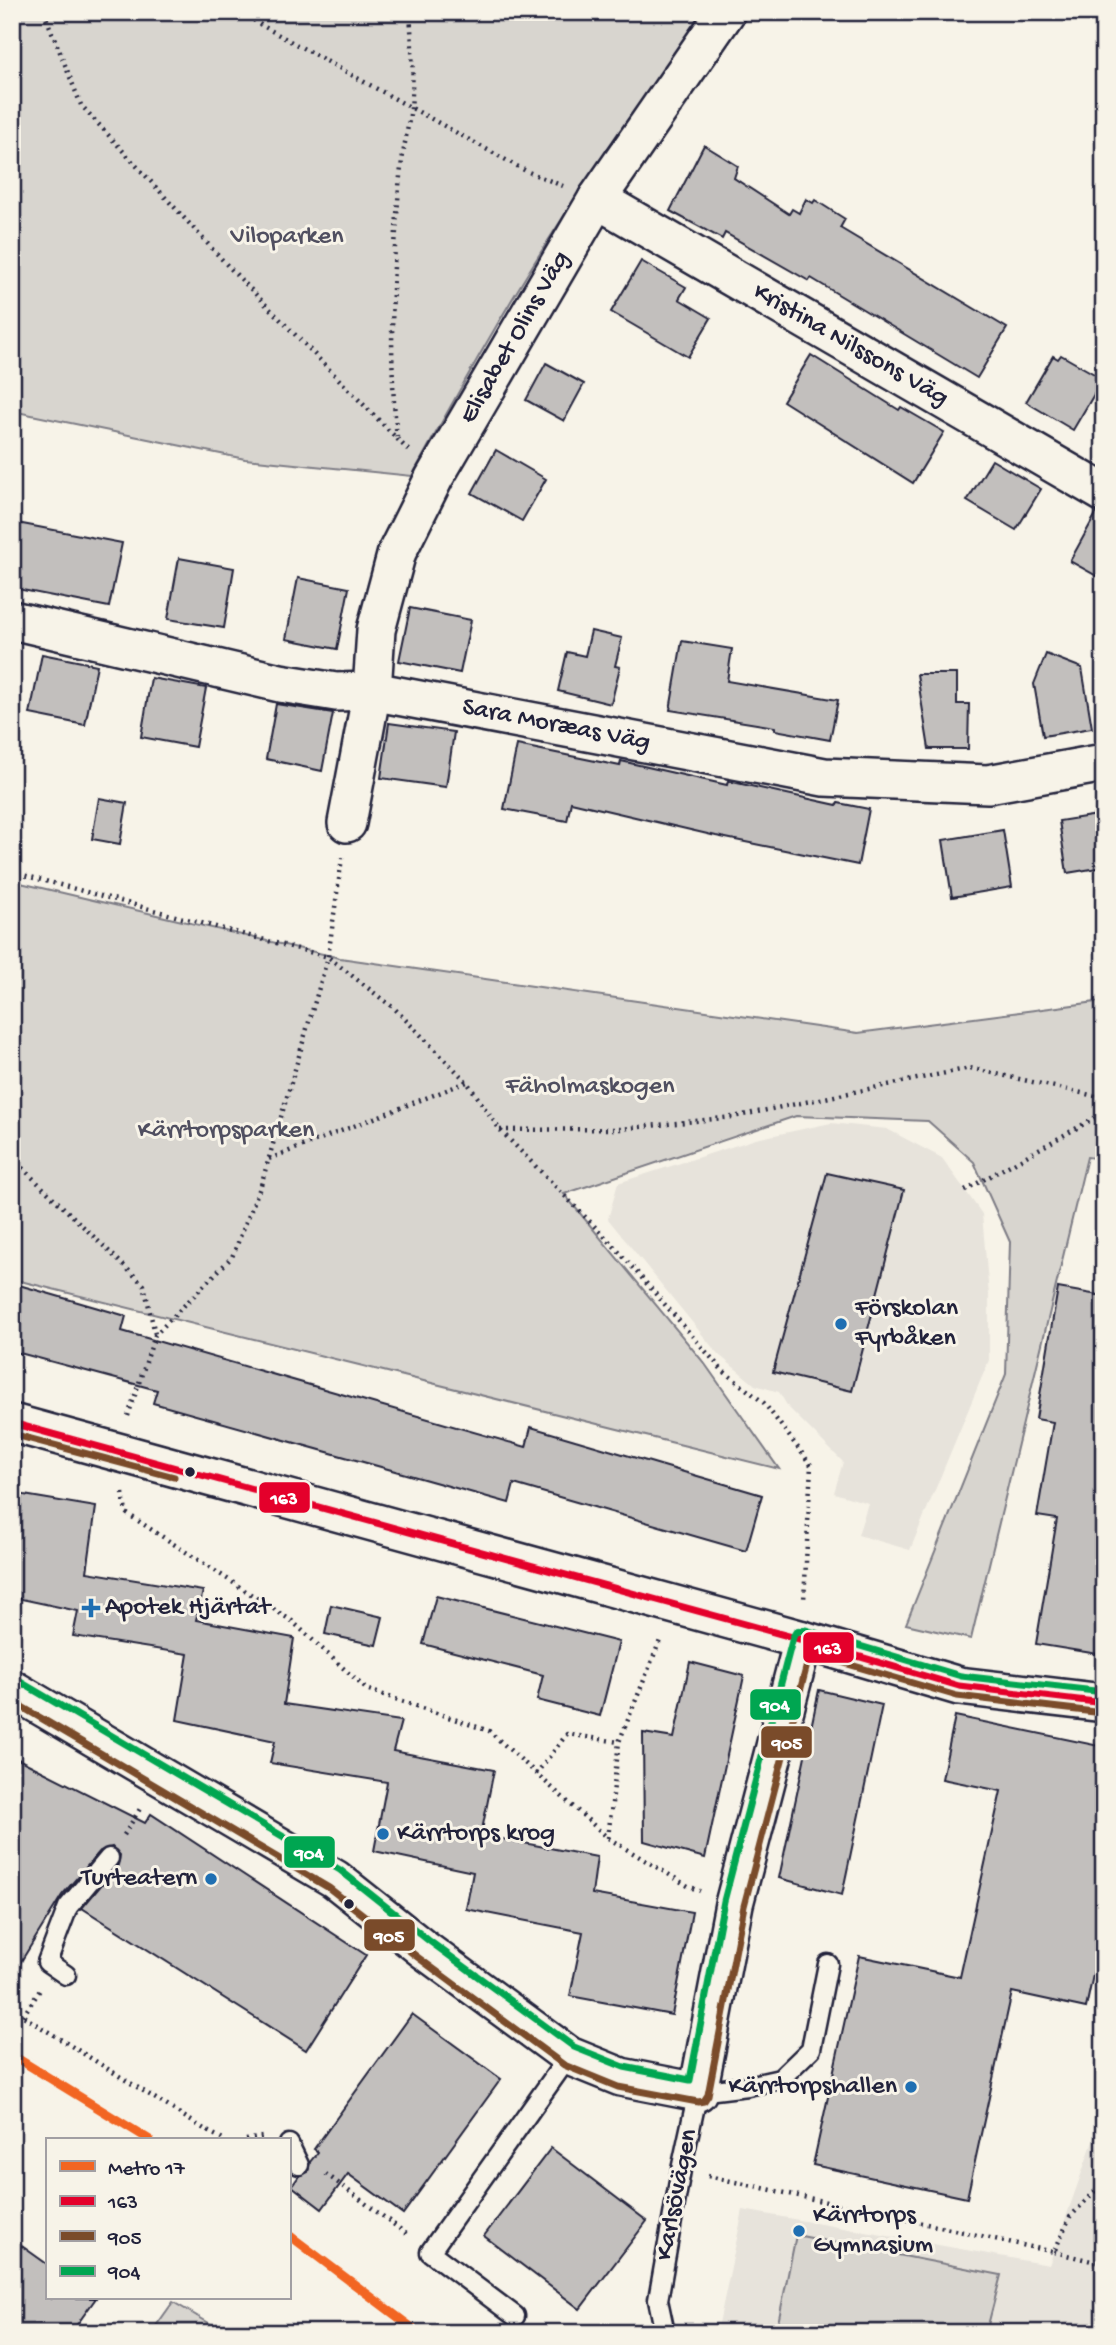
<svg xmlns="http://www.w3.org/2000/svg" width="1116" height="2345" font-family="'Gochi Hand',sans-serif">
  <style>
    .built { fill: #e7e3db }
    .green { fill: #d8d5cf; stroke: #7d7c85; stroke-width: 2 }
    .building { fill: #c2bfbd; stroke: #22223b; stroke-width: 2 }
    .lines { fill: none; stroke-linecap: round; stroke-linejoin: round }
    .lane-casing { stroke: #22223b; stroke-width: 23 }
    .street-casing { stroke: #22223b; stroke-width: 42 }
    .path { stroke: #22223b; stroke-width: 4.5; stroke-dasharray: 2 5; stroke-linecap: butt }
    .lane { stroke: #f7f3e8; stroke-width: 18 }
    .street { stroke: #f7f3e8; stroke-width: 37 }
    .bus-1-casing { stroke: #f7f3e8; stroke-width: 12 }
    .bus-2-casing { stroke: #f7f3e8; stroke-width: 12 }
    .bus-3-casing { stroke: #f7f3e8; stroke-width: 12 }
    .bus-1 { stroke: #e4002b; stroke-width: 7 }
    .bus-2 { stroke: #7a4b2a; stroke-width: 7 }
    .bus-3 { stroke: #00a651; stroke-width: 7 }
    .metro-1-casing { stroke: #f7f3e8; stroke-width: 14 }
    .metro-1 { stroke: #f26522; stroke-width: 9 }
    .poi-dot { fill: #1f6fb2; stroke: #f7f3e8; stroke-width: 2.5 }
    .bus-dot { fill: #22223b; stroke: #f7f3e8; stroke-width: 2.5 }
    .labels { text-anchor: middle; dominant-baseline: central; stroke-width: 6; stroke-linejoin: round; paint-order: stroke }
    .park-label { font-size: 26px; fill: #504f60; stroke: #f7f3e8 }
    .street-label { font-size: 26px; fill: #22223b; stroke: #f7f3e8 }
    .poi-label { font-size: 26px; fill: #22223b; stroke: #f7f3e8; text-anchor: start }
    .line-badge { stroke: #f7f3e8; stroke-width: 2.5 }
    .badge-label { font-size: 19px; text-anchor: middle; font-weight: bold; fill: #fff }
  </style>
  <rect width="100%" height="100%" fill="#f7f3e8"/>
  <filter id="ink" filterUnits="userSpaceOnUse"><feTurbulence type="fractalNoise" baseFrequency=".0143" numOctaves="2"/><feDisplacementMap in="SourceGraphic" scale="14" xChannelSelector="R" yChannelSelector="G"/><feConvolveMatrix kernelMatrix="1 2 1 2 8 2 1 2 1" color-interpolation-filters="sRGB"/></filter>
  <g filter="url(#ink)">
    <!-- built -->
    <g class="built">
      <path d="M831,1123l56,6 55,29 40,56 7,81v65l-79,190 -52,-15 10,-32 -34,-10 9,-31 -55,-55 -9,-15 -24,-7 -37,-31 -110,-135 10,-36 138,-44z"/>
      <path d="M1104,2110v223h-387l26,-123 306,55z"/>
    </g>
    <!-- green -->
    <g class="green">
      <path d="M12,12h699c-53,67 -103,135 -149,207 -54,83 -102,170 -150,257l-167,-17 -233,-48z"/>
      <path d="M12,881l328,77 518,75 246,-32v158l-17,-2 -116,482 -65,-15 100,-250 4,-132 -36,-80 -46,-41 -132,-5 -232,78 141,170 74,105 -767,-190z"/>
      <path d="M796,2235l205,40 -15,58h-210z"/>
      <path d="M173,2302l53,31h-75z"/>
    </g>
    <!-- building -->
    <g class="building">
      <path d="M704,145l34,21 -4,12 55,36 3,-5 7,4 7,-14 7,4 2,-3 30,19 -5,9 167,100 -30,50 -166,-100 -2,3 -84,-48 -3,6 -52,-28z"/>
      <path d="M641,261l45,26 -7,12 32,19 -23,39 -77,-45z"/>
      <path d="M811,355l88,55 2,-3 43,25 -31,51 -130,-82z"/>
      <path d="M1061,355l42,24 -30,51 -47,-28 27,-46 5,3z"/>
      <path d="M546,363l38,21 -20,37 -38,-21z"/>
      <path d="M496,450l50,29 -24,42 -50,-28z"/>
      <path d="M992,460l49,29 -25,41 -49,-29z"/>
      <path d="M1097,512l7,2v66l-34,-19z"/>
      <path d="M12,522l110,21 -13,64 -97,-19z"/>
      <path d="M179,558l55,10 -10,60 -56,-9z"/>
      <path d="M298,578l51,10 -12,61 -51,-10z"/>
      <path d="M410,608l61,12 -11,53 -61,-12z"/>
      <path d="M591,631l31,7 -7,28 5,1 -9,37 -53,-13 9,-39 18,4z"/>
      <path d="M682,641l50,8 -5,32 111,19 -8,40 -55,-10v-3l-105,-17z"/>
      <path d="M42,654l55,11 -12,60 -55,-11z"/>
      <path d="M1046,654l36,14 10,60 -49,8 -9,-52z"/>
      <path d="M917,674h40v30h12l-1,45h-39z"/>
      <path d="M151,678l55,10 -11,59 -54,-10z"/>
      <path d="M276,704l57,9 -11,58 -56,-12z"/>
      <path d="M389,723l65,9 -8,55 -65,-9z"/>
      <path d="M517,745l103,21 1,-5 106,24 1,-4 109,24 1,-2 31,6 -11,56 -142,-29 -145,-34 -4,19 -63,-12z"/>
      <path d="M99,798l28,5 -7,41 -28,-5z"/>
      <path d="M1104,814v53l-37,6 -8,-52z"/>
      <path d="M1003,830l9,57 -60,10 -9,-57z"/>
      <path d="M827,1173l77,17 -52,201 -79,-19z"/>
      <path d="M12,1283l114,33 -4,15 404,116 5,-20 231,68 -16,56 -232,-67 -5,19 -356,-100 4,-13 -145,-39z"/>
      <path d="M1058,1288l46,8v359l-68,-11 21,-125 -20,-3 16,-94 -17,-3z"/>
      <path d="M12,1493l84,14 -9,65 116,19 -7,29 98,18 -10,66 117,17 -8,30 101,19 -13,65 116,22 -5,37 100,18 -20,103 -102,-19 13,-64 -117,-23 7,-37 -99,-21 13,-69 -117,-19 5,-22 -98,-21 11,-66 -115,-18 5,-25 -66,-14z"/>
      <path d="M436,1596l183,46 -19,74 -63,-16 6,-25 -120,-31z"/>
      <path d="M331,1605l52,12 -7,28 -51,-11z"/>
      <path d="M690,1662l54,14 -39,182 -61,-17 -1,-108 31,5z"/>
      <path d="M819,1690l63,15 -40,190 -63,-17z"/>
      <path d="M955,1716l149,31v176l-18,85 -74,-16 -45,206 -154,-33 46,-209 101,21 41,-186 -59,-12z"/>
      <path d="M12,1756l133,67 6,-9 215,141 -60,95 -224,-142 36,-43 2,-10 -8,-8 -12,4 -38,44 -50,81z"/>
      <path d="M412,2014l89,65 -98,135 -55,-40 -26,35 -30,-23 7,-10 9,-4 2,-10 8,-10 -4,-3z"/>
      <path d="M551,2148l96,73 -67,88 -96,-73z"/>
      <path d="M12,2239l35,25v34h49l-25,35h-59z"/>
    </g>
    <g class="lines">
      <!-- lane casing -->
      <g class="lane-casing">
        <g id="lane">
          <path d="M66,1975l-19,-13 21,-55 41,-49"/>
          <path d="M289,2144l10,21"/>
          <path d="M515,2316l-85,-64 139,-196"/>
          <path d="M665,2333l-7,-33 23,-130 17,-78 50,-6 32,-7 31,-30 17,-85"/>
        </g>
      </g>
      <!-- street casing -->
      <g class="street-casing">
        <g id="street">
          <path d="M597,199l507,294"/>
          <path d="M12,620l268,63 56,9 36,-1 452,86 164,7 116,-21"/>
          <path d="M347,823l25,-132 4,-61 21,-78 37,-74 163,-279 129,-187"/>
          <path d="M12,1423l791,217 156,46 145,17"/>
          <path d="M12,1689l323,190 87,69 147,108 52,21 77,15 36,-188 69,-264"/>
        </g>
      </g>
      <!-- path -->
      <g class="path">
        <path d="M44,12l37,93 147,161 181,185"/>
        <path d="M242,12l19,13 265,146 37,15"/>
        <path d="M397,437c-9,-83 -4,-167 2,-250 2,-27 8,-53 12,-79 3,-32 1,-64 -1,-96"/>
        <path d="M12,872l316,85 67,52 72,73 33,48 113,115 109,125 42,33 47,62 -7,136"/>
        <path d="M500,1130l120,-1 113,-12 237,-49 134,30"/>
        <path d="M12,1158l132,127 11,49"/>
        <path d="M269,1159l198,-77"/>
        <path d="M965,1190l139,-77"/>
        <path d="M128,1416l27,-81 77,-78 29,-72 67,-228 14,-99"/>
        <path d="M123,1493l3,20 166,108 74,68 123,42 119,107 80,48 12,5"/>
        <path d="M536,1774l31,-40 52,8"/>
        <path d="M124,1835l17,-28"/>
        <path d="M608,1838l11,-96 42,-104"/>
        <path d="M12,2009l197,123 16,8"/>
        <path d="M23,2016l17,-26"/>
        <path d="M246,2140l16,-3"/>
        <path d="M326,2174l82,61"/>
        <path d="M708,2176l346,76 16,-35 34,-35"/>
        <path d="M1054,2252l50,12"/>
      </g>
      <!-- lane -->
      <use href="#lane" class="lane"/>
      <!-- street -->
      <use href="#street" class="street"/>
      <!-- bus-1 casing -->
      <g class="bus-1-casing">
        <path id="bus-1" d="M12,1423l791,217 156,46 145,17"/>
      </g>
      <!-- bus-2 casing -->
      <g class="bus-2-casing">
        <g id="bus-2">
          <path d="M12,1434l162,43"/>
          <path d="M12,1701l317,187 87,68 148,109 54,22 80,15 6,-1 4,-6 36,-189 66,-253 147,43 146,17"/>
        </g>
      </g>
      <!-- bus-3 casing -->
      <g class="bus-3-casing">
        <path id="bus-3" d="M17,1680l323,190 88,70 146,107 50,20 66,13 34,-179 69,-264 3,-5 10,-2 155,46 143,16"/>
      </g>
      <!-- bus-1 -->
      <use href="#bus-1" class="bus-1"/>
      <!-- bus-2 -->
      <use href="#bus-2" class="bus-2"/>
      <!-- bus-3 -->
      <use href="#bus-3" class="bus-3"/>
      <!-- metro-1 casing -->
      <g class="metro-1-casing">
        <g id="metro-1">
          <path d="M12,2055l138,85"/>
          <path d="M289,2235l130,98"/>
        </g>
      </g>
      <!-- metro-1 -->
      <use href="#metro-1" class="metro-1"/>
    </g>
  </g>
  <!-- markers -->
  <g class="poi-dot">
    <circle cx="841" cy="1324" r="7"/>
    <path d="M87.5 1597.5h7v7h7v7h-7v7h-7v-7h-7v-7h7z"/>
    <circle cx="383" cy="1834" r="7"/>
    <circle cx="211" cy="1879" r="7"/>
    <circle cx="911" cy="2087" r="7"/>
    <circle cx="799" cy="2231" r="7"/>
  </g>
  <g class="bus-dot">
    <circle cx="190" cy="1472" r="6"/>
    <circle cx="349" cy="1904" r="6"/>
  </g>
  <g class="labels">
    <!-- park labels -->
    <g class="park-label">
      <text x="287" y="237">Viloparken</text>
      <text x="590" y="1087">Fäholmaskogen</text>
      <text x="226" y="1131">Kärrtorpsparken</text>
    </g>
    <!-- street labels -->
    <g class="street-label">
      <text transform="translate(516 338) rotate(-60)">Elisabet Olins Väg</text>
      <text transform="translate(850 346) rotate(30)">Kristina Nilssons Väg</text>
      <text transform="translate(556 726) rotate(11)">Sara Moræas Väg</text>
      <text transform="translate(678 2195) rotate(-79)">Karlsövägen</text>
    </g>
    <!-- poi labels -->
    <g class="poi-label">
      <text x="855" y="1309">Förskolan<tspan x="855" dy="30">Fyrbåken</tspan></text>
      <text x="105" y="1608">Apotek Hjärtat</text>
      <text x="397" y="1834">Kärrtorps krog</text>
      <text x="197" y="1879" text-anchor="end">Turteatern</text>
      <text x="897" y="2087" text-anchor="end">Kärrtorpshallen</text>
      <text x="813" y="2216">Kärrtorps<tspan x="813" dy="30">Gymnasium</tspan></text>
    </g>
  </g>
  <g class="line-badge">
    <rect x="258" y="1481" width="53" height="33" rx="7" fill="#e4002b"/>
    <rect x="802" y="1631" width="53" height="33" rx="7" fill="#e4002b"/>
    <rect x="749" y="1688" width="53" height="33" rx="7" fill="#00a651"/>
    <rect x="760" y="1725" width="53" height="34" rx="7" fill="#7a4b2a"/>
    <rect x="283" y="1835" width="53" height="34" rx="7" fill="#00a651"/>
    <rect x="363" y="1918" width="53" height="34" rx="7" fill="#7a4b2a"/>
  </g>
  <g class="badge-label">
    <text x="284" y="1504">163</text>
    <text x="828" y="1654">163</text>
    <text x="775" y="1711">904</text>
    <text x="787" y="1749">905</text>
    <text x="309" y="1859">904</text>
    <text x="389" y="1942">905</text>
  </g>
  <!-- margin -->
  <rect width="1116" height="2345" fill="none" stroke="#f7f3e8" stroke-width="42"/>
  <rect x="21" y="21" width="1074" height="2303" fill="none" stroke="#22223b" stroke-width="2.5" filter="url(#ink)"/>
  <!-- legend -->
  <rect x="46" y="2138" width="245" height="161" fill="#f7f3e8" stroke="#a29fa3" stroke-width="2"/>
  <rect x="60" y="2161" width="35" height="10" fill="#f26522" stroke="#a29fa3" stroke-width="2"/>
  <text x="108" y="2174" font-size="21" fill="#22223b">Metro 17</text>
  <rect x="60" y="2196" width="35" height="10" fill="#e4002b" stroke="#a29fa3" stroke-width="2"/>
  <text x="108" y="2208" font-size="21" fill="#22223b">163</text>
  <rect x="60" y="2231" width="35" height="10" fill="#7a4b2a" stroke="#a29fa3" stroke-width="2"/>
  <text x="108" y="2244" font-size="21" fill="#22223b">905</text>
  <rect x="60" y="2266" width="35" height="10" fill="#00a651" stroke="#a29fa3" stroke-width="2"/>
  <text x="108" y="2278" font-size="21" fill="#22223b">904</text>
</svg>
